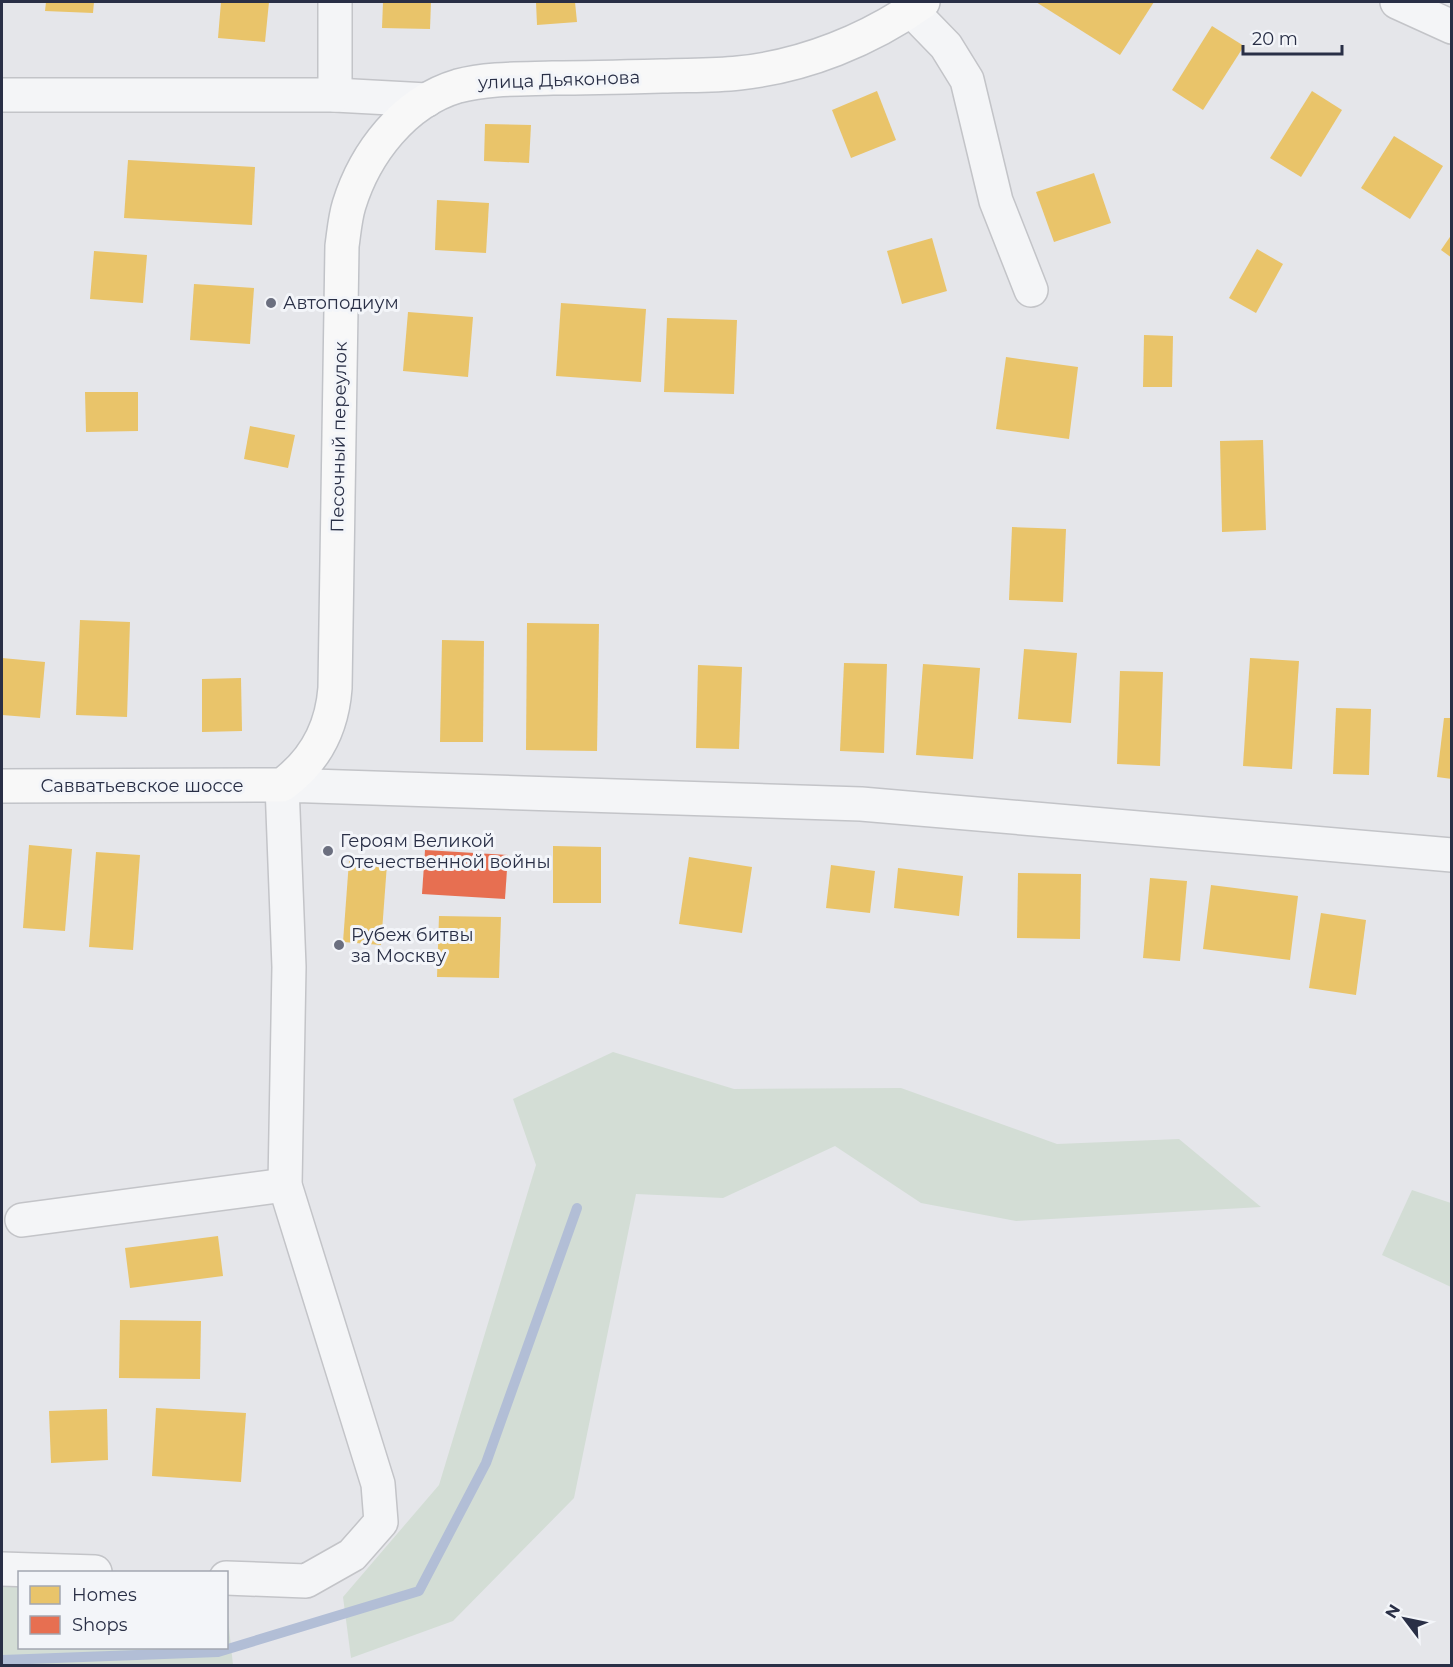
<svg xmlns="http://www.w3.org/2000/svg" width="1453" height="1667" font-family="Montserrat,sans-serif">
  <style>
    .green { fill: #d3ddd5 }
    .homes { fill: #e9c46a }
    .shops { fill: #e76f51 }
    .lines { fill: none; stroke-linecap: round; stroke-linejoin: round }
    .stream { stroke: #b2bed6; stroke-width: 10 }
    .minor-casing { stroke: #c3c4c8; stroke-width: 36 }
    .major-casing { stroke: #c1c3c8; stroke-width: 36 }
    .minor { stroke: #f4f5f7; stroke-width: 33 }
    .major { stroke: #f8f8f8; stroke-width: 33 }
    .poi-dot { fill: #6b6f7f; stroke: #f3f5f9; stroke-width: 2 }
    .labels { text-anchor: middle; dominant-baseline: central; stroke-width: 6; stroke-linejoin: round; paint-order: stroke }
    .street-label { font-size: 18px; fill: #292f46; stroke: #f3f5f9 }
    .poi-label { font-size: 18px; fill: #292f46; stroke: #f3f5f9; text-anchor: start }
  </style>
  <rect width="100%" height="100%" fill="#e5e6ea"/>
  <!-- green -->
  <g class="green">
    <path d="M613,1052l121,37 167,-1 156,56 122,-5 82,68 -245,14 -95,-18 -86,-57 -112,52 -87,-4 -62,304 -121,123 -102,37 -8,-61 96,-112 97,-320 -23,-66z"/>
    <path d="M1412,1190l39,13v84l-69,-32z"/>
    <path d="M2,1577l17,2 1,69h206l1,-38 6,55h-231z"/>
  </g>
  <!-- homes -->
  <g class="homes">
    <path d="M46,2h48l-1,11 -48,-2z"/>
    <path d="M221,2h48l-4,40 -47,-4z"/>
    <path d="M383,2h48l-1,27 -48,-1z"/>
    <path d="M536,2h39l2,20 -40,3z"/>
    <path d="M1036,2h118l-34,53z"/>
    <path d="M1212,26l32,20 -41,64 -31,-20z"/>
    <path d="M877,91l19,49 -45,18 -19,-48z"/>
    <path d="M1312,91l30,19 -41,67 -31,-19z"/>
    <path d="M485,124l46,1 -2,38 -45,-2z"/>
    <path d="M1394,136l49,30 -33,53 -49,-31z"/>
    <path d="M128,160l127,7 -3,58 -128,-7z"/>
    <path d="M1094,173l17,50 -57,19 -18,-50z"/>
    <path d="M437,200l52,3 -3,50 -51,-3z"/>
    <path d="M1452,234v24l-11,-8z"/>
    <path d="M932,238l15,53 -45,13 -15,-53z"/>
    <path d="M1257,249l26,15 -27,49 -27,-15z"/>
    <path d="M94,251l53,4 -4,48 -53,-4z"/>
    <path d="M194,284l60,4 -4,56 -60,-4z"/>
    <path d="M561,303l85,6 -5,73 -85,-6z"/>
    <path d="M408,312l65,5 -5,60 -65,-6z"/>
    <path d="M667,318l70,2 -3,74 -70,-2z"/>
    <path d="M1144,335l29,1 -1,51h-29z"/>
    <path d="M1006,357l72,10 -9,72 -73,-10z"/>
    <path d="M85,392h53v39l-52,1z"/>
    <path d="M250,426l45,9 -7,33 -44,-9z"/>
    <path d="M1263,440l3,90 -44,2 -2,-91z"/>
    <path d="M1012,527l54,2 -3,73 -54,-2z"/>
    <path d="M80,620l50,2 -3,95 -51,-2z"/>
    <path d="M527,623l72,1 -2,127 -71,-1z"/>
    <path d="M442,640l42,1 -1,101h-43z"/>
    <path d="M1024,649l53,4 -6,70 -53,-4z"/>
    <path d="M2,658l43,4 -5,56 -38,-3z"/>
    <path d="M1250,658l49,3 -7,108 -49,-3z"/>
    <path d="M844,663l43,1 -3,89 -44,-2z"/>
    <path d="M923,664l57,4 -7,91 -57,-4z"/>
    <path d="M698,665l44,2 -3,82 -43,-1z"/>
    <path d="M1120,671l43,1 -3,94 -43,-2z"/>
    <path d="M241,678l1,53 -40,1v-53z"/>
    <path d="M1336,708l35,1 -2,66 -36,-1z"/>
    <path d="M1444,718h8v61l-15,-2z"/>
    <path d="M29,845l43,4 -7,82 -42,-3z"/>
    <path d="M553,846l48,1v56h-48z"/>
    <path d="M96,852l44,3 -7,95 -44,-3z"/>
    <path d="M689,857l63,10 -10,66 -63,-9z"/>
    <path d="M349,861l38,3 -6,81 -38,-3z"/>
    <path d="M831,865l44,6 -5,42 -44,-5z"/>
    <path d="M898,868l65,8 -4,40 -65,-8z"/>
    <path d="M1018,873l63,1 -1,65 -63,-1z"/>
    <path d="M1150,878l37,3 -7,80 -37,-3z"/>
    <path d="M1211,885l87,11 -8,64 -87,-11z"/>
    <path d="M1321,913l45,7 -10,75 -47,-7z"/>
    <path d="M439,916l62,1 -2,61 -62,-1z"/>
    <path d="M218,1236l5,40 -93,12 -5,-40z"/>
    <path d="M120,1320l81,1 -1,58 -81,-1z"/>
    <path d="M156,1408l90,5 -5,69 -89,-6z"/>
    <path d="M107,1409l1,51 -57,3 -2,-52z"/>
  </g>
  <!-- shops -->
  <path class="shops" d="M425,850l83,5 -3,44 -83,-5z"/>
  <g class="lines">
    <!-- stream -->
    <path class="stream" d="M2,1660l216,-8 201,-61 67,-128 91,-255"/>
    <!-- minor casing -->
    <g class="minor-casing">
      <g id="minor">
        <path d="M1397,2l55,25"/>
        <path d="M911,10l35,36 21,34 29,121 35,89"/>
        <path d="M2,95h333l92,5"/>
        <path d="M335,95v-93"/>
        <path d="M22,1220l263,-35"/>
        <path d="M2,1569l93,3"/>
        <path d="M226,1578l80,3 46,-26 29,-33 -3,-38 -93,-299 4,-218 -7,-182 579,19 591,51"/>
      </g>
    </g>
    <!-- major casing -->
    <g class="major-casing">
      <path id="major" d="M2,786l280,-1c33,-24 50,-56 53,-97l7,-442c2,-14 3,-28 7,-41 16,-52 55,-103 109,-119 30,-8 64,-7 95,-8 36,0 73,-1 109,-2 26,-1 51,0 77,-3 66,-7 130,-33 184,-71"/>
    </g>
    <!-- minor -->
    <use href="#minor" class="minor"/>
    <!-- major -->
    <use href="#major" class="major"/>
  </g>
  <!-- markers -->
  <g class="poi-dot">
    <circle cx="271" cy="303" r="6"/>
    <circle cx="328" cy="851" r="6"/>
    <circle cx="339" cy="945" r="6"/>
  </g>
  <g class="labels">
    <!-- street labels -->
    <g class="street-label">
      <text transform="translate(559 80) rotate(-2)">улица Дьяконова</text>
      <text transform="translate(339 437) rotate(-89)">Песочный переулок</text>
      <text x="142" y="786">Савватьевское шоссе</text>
    </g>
    <!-- poi labels -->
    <g class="poi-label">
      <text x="283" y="303">Автоподиум</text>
      <text x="340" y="841">Героям Великой<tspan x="340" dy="21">Отечественной войны</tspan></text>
      <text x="351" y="935">Рубеж битвы<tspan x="351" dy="21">за Москву</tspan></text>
    </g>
  </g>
  <!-- border -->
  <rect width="1453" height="1667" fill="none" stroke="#292f46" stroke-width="6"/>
  <!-- legend -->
  <rect x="18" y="1571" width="210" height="78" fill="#f3f5f9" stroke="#a2a6b1" stroke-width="1.5"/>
  <rect x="30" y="1586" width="30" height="18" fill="#e9c46a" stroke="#a2a6b1" stroke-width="1.5"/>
  <text x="72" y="1601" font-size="18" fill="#292f46">Homes</text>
  <rect x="30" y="1616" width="30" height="18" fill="#e76f51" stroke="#a2a6b1" stroke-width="1.5"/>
  <text x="72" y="1631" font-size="18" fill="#292f46">Shops</text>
  <!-- north arrow -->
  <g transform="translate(1405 1619) rotate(302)" stroke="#f3f5f9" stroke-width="4.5" paint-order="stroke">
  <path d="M0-4.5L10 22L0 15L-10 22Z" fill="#292f46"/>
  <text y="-9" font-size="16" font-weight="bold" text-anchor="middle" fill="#292f46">N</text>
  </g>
  <!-- scale -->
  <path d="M1243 45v9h99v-9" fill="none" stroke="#292f46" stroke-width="3"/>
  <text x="1252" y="45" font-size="18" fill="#292f46" stroke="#f3f5f9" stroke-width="4.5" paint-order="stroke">20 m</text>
</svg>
